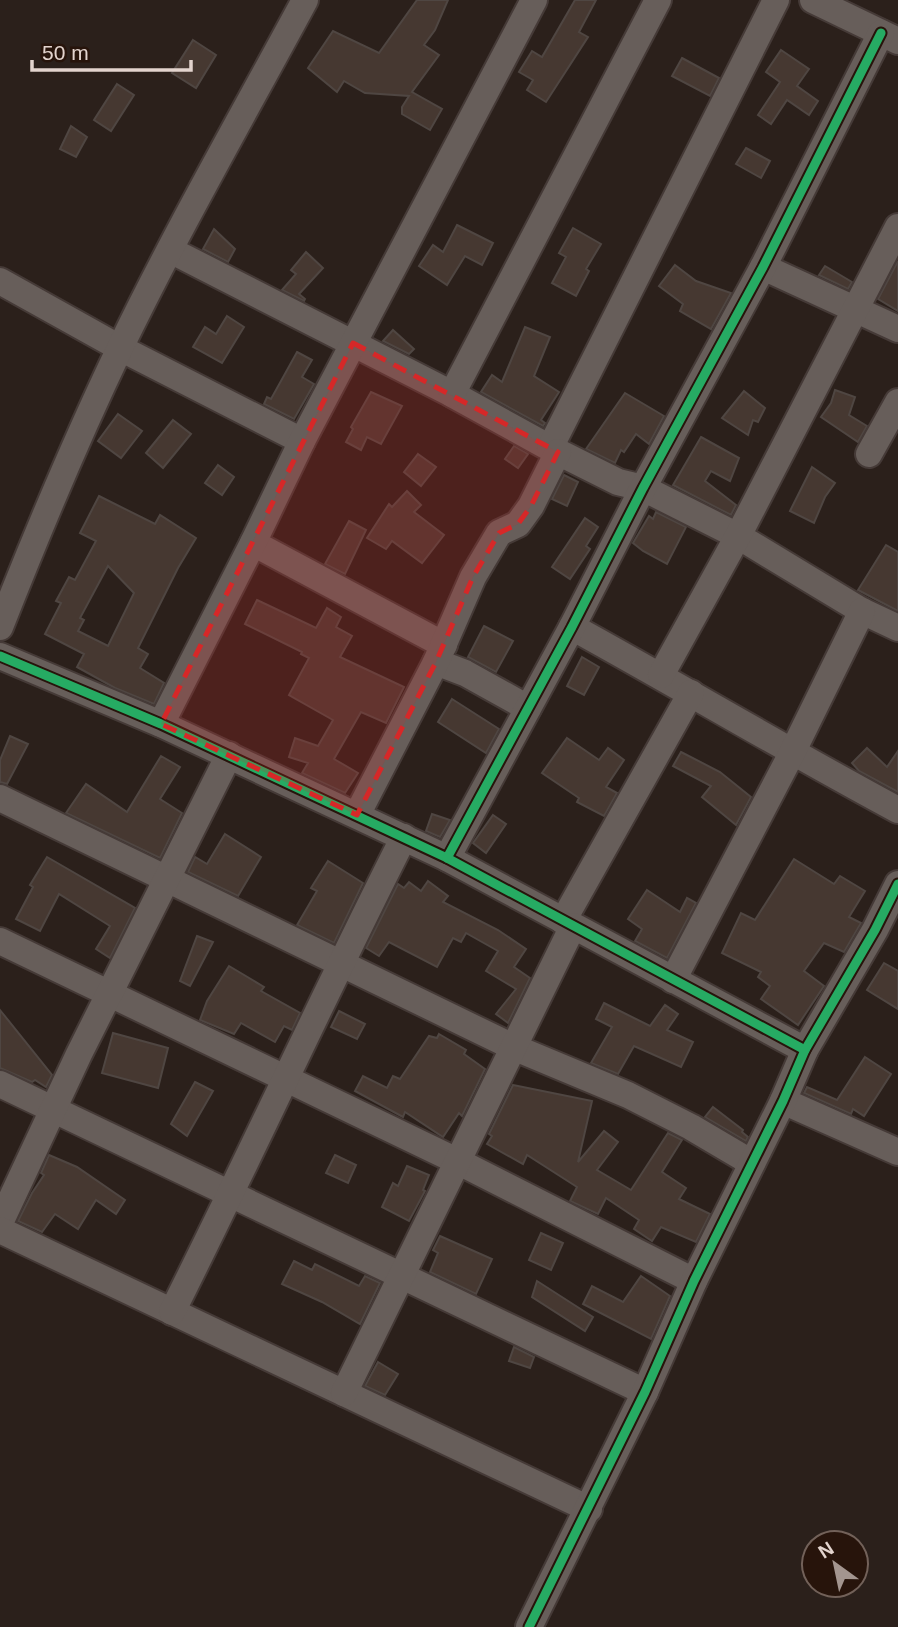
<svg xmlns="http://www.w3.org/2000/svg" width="898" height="1627" font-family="Helvetica,sans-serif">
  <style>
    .building { fill: #463831; stroke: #4f4642; stroke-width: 2; fill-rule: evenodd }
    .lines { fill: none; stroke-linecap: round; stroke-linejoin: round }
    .street-casing { stroke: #453a37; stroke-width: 30 }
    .street { stroke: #675e5a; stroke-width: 26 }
    .cycleway-casing { stroke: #27140b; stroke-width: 13 }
    .cycleway { stroke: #26ab63; stroke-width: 9 }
    .marked { fill: #d62828; fill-opacity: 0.2; stroke: #d62828; stroke-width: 5; stroke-dasharray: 14 9; stroke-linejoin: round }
  </style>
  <rect width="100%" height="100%" fill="#2b201b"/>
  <!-- building -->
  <g class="building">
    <path d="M417,0h31l-13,30 -11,15 15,10 -27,37 30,17 -12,21 -28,-16v-7l7,-11 -44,-3 -21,-12 -7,11 -29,-24 25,-37 46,22z"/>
    <path d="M575,0h21l-17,32 9,5 -42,65 -19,-12 6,-10 -14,-8 13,-21 10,6z"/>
    <path d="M193,40l23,15 -20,33 -24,-15z"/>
    <path d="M781,50l28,19 -12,17 21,15 -9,14 -22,-15 -16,24 -13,-9 22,-33 -14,-10z"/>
    <path d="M682,58l37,20 -9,18 -38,-20z"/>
    <path d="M117,84l17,11 -23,36 -17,-11z"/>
    <path d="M71,126l16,11 -11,20 -16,-8z"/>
    <path d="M746,148l24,13 -9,17 -25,-14z"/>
    <path d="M457,225l36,18 -11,22 -17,-9 -18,29 -28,-19 14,-21 10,7z"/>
    <path d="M573,228l28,16 -15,25 3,2 -13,25 -24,-13 14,-26 -7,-4z"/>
    <path d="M214,229l21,20 -7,13 -25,-13z"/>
    <path d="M306,252l17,16 -24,26 6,5 -1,2 -22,-11 14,-16 -5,-4z"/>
    <path d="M898,261v50l-20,-12z"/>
    <path d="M675,265l21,16 35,12 -20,36 -31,-18 3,-7 -24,-18z"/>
    <path d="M825,266l27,16 -4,7 -29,-14z"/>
    <path d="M227,316l17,11 -22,36 -29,-16 12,-20 11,7z"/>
    <path d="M525,327l25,10 -16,39 25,16 -18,28 4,3 -2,3 -62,-34 11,-17 10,7z"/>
    <path d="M393,330l21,19 -5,5 -26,-13z"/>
    <path d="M297,352l15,8 -10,17 12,7 -20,35 -30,-15 3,-7 4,2z"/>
    <path d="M835,390l20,7 -6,18 18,11 -9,16 -37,-25 10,-14z"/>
    <path d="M744,391l21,17 -7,14 -5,-2 -5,15 -26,-17z"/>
    <path d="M371,392l31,14 -21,38 -14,-7 -6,13 -15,-8 7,-13 -2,-2z"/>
    <path d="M625,393l39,23 -15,28 -13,-10 -12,18 -3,-2 -6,13 -29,-14z"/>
    <path d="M118,414l24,17 -21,27 -23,-17z"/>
    <path d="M173,420l18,14 -28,34 -17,-15z"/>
    <path d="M701,437l38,21 -9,23 -19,-10 -6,10 31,24 -5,10 -58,-30z"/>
    <path d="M514,446l14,8 -10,14 -13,-9z"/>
    <path d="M418,454l18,13 -15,19 -17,-14z"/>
    <path d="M218,465l16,12 -12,18 -17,-12z"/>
    <path d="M812,467l23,16 -10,14 -11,26 -24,-12z"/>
    <path d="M564,475l14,7 -11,24 -15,-7z"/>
    <path d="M407,491l14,14 -7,7 30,23 -22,28 -30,-22 -6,8 -19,-11 22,-34 3,3z"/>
    <path d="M99,496l56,28 5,-9 36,23 -18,30 -40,80 10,6 -8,14 24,15 -10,21 -39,-16 -38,-21 7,-13 -39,-20 16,-31 -5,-2 13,-24 6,3 21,-39 -16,-8zM108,566l26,27 -26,53 -30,-15 6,-11 -4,-2z"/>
    <path d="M656,512l30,15 -19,37 -24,-13 -10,-8 16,-27 4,3z"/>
    <path d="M585,518l13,9 -12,19 4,3 -20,30 -18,-12z"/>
    <path d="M349,521l17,9 -21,44 -20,-10z"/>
    <path d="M886,545l12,7v59l-40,-21z"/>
    <path d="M257,600l59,28 11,-20 14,9 -5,10 16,9 -12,21 64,30 -18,36 -25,-11 -27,47 24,14 -13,20 -43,-20 6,-10 -19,-6 6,-19 23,8 15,-26 -44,-25 20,-37 -8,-4 1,-2 -57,-28z"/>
    <path d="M484,626l29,15 -17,31 -28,-15z"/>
    <path d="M582,657l17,10 -15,28 -17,-9z"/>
    <path d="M452,699l47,30 -13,24 -48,-31z"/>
    <path d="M10,736l18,8 -21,40 -7,-2v-22z"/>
    <path d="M567,738l32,22 9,-12 16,12 -18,27 11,6 -13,23 -27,-14 2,-4 -37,-25z"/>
    <path d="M867,748l20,19 11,-16v41l-39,-21 -7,-8z"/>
    <path d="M681,752l39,20 31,25 -15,28 -34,-28 9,-11 -38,-20z"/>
    <path d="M161,756l19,11 -20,32 22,14 -22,45 -94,-45 20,-29 41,28z"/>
    <path d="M432,814l18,6 -10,17 -14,-6z"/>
    <path d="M493,815l13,9 -20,29 -13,-10z"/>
    <path d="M225,834l36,23 -23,39 -50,-24 7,-15 12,7z"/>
    <path d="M47,857l88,51 -25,50 -14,-9 14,-23 -51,-32 -19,37 -24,-12 17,-32 -3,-2z"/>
    <path d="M794,859l40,25 6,-8 25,15 -16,26 12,6 -17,29 -20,-9 -20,28 20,15 -26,39 -37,-26 9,-13 -12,-9 3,-5 -39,-19 19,-40 14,7z"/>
    <path d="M328,861l35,22 -29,60 -37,-18 20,-34 -6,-3z"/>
    <path d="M428,881l20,15 -5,6 55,28 28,19 -12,18 16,11 -22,45 -12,-9 20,-25 -30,-18 12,-20 -32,-18 -5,9 -8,-4 -16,29 -48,-25 -10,14 -13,-8 32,-64 6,4 5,-6 12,9z"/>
    <path d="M647,890l33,22 7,-14 9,5 -29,55 -32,-17 7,-12 -14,-10z"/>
    <path d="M197,936l16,6 -23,44 -10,-5z"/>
    <path d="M884,963l14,8v38l-31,-19z"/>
    <path d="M229,966l35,21 -3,4 39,22 -8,17 -8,-4 -9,16 -34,-19 -7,11 -34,-14 7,-19z"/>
    <path d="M604,1003l46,23 15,-21 13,9 -11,16 26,12 -12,25 -47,-21 -16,28 -27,-11 21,-36 -16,-8z"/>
    <path d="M0,1010l52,65 -6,12 -11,-7 -3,2 -32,-14z"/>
    <path d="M339,1011l26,13 -8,15 -26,-12z"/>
    <path d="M113,1033l55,15 -10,40 -56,-15z"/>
    <path d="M439,1034l27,16 -2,4 21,15 -23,47 -3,-3 -16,24 -38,-25 -2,5 -48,-26 8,-15 24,12 6,-12 7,3 29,-43 8,2z"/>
    <path d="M865,1057l26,17 -27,42 -11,-7 -2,5 -47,-21 3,-6 30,13z"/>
    <path d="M195,1082l18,9 -26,45 -16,-12z"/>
    <path d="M513,1085l79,16 -14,61 26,-31 14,11 -21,28 34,20 37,-57 14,7 -20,32 24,16 -7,11 31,15 -14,28 -35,-15 -9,14 -18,-12 5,-9 -33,-22 -8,16 -28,-13 7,-14 -50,-32 -4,9 -36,-20 5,-8 -3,-2z"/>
    <path d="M713,1107l30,23 -1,2 6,5 -2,4 -41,-24z"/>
    <path d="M49,1155l28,12 48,33 -9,14 -20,-14 -18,29 -23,-15 -13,18 -24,-11 14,-28 12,-18 -3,-2z"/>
    <path d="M335,1155l21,10 -8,18 -22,-10z"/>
    <path d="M407,1166l22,9 -6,15 2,1 -16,30 -27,-14 11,-24 5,3z"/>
    <path d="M541,1233l22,10 -12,27 -22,-10z"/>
    <path d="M440,1236l52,23 -16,35 -46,-22 8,-19 -5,-3z"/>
    <path d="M294,1261l18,9 3,-6 44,22 6,-10 15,7 -20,41 -38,-22 -40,-18z"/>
    <path d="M641,1276l29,20 -19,43 -68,-35 9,-18 31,16z"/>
    <path d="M537,1281l56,36 -8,14 -53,-34z"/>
    <path d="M514,1347l20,10 -4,11 -21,-7z"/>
    <path d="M378,1362l20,12 -13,21 -20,-9z"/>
  </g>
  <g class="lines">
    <!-- street casing -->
    <g class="street-casing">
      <g id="street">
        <path d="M813,0l85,41"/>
        <path d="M170,250l282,144 98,54 68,34 25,6 95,48 124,75 36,17"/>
        <path d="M763,267l135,62"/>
        <path d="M0,281l120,67 182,93"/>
        <path d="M452,394l206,-394"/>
        <path d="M550,448l226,-448"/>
        <path d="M869,454l29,-52"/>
        <path d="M253,543l191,102"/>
        <path d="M0,627c37,-94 76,-187 120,-279 57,-118 123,-233 185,-348"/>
        <path d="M572,627c109,60 216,124 326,183"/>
        <path d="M0,656l161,68 286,134 358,192"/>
        <path d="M436,662l29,11 63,35"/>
        <path d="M661,675l77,-139 160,-309"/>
        <path d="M161,724l92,-181 49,-102 232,-441"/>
        <path d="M0,798l513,249 115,48 63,32 61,36"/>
        <path d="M357,815l79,-153 37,-85 26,-44 19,-9 13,-18 27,-54"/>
        <path d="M447,858l125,-231 71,-139 120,-221 118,-234"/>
        <path d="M563,921l128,-228"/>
        <path d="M0,941l459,221 235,119"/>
        <path d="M673,980l119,-227 70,-142"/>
        <path d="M0,1084l645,308"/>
        <path d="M783,1101l115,51"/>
        <path d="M0,1223l79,-169 150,-299"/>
        <path d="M0,1230l589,279"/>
        <path d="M172,1312c79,-157 152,-318 232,-475"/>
        <path d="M344,1393l229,-467"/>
        <path d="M529,1627l116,-235 49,-111 89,-180 22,-51 70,-120 23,-46"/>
      </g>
    </g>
    <!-- street -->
    <use href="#street" class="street"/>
    <!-- cycleway casing -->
    <g class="cycleway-casing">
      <g id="cycleway">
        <path d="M0,656l161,68 286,134 358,192"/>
        <path d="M447,858l125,-231 71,-139 120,-221 118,-234"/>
        <path d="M529,1627l116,-235 49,-111 89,-180 22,-51 70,-120 23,-46"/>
      </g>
    </g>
    <!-- cycleway -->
    <use href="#cycleway" class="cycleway"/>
  </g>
  <!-- marked area -->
  <path class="marked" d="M353,343l205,109 -27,54 -13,18 -19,9 -26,44 -37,85 -79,153 -196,-91z"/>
  <!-- north arrow -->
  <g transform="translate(835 1564) rotate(327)"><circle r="33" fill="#27140b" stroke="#726159" stroke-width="2"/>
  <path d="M0-5L12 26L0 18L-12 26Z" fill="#a3958f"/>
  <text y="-10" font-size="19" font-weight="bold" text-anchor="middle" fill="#e3d4ce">N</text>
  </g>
  <!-- scale -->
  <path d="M32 60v10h159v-10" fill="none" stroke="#e3d4ce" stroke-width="3.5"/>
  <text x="42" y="60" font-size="21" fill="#e3d4ce" stroke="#27140b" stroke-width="5" paint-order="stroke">50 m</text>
</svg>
